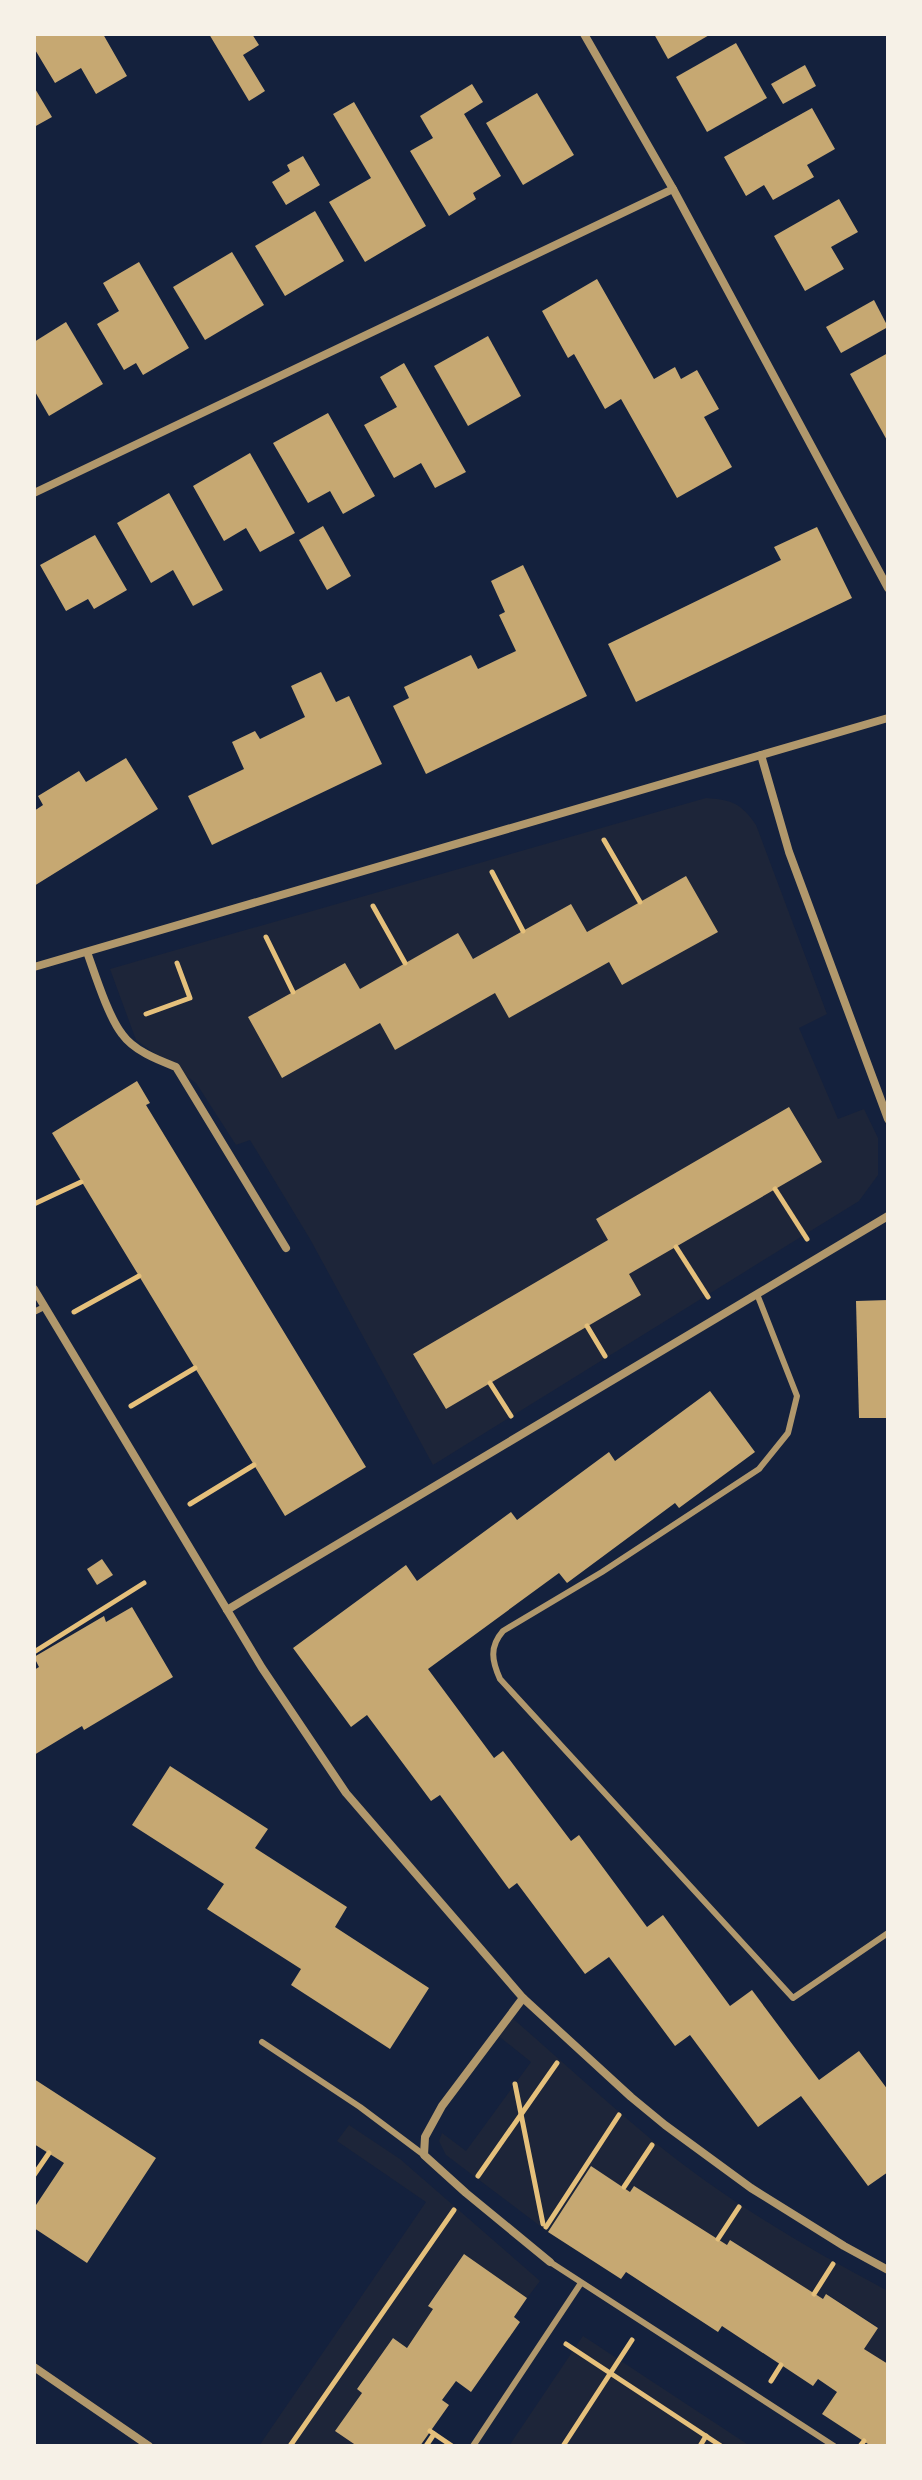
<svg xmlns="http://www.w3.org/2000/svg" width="922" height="2480" font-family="'Space Grotesk',sans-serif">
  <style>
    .green { fill: #1d2539 }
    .building { fill: #c6a872 }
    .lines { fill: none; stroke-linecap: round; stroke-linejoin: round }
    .path { stroke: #e5c07b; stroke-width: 5 }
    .service { stroke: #b1986c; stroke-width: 6 }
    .minor { stroke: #b1986c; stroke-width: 8 }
  </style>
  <rect width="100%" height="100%" fill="#14213d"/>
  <!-- green -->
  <g class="green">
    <path d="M706,798c26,2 35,5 50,27l71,189 -28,14 39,91 26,-10 14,29v37l-19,26 -426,264 -123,-226 -60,-99 -14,5 -40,-62 -60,-43 -26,-71z"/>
    <path d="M510,2016c47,41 94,84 142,124 72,59 154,108 236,151v73l-24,-15 14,-22 -51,-33 -5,5 -91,-59 -4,5 -93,-59 -4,6 -39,-26 -43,66 -102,-77 -7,-14 3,-8 24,18 65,-89 -35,-28z"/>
    <path d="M349,2125l51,34 140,122 -13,17 -63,-44 -36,51 5,4 -26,39 -14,-10 -36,50 5,5 -27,38 22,15h-98l167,-244 -89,-61z"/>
    <path d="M583,2336l167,110h-241z"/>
  </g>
  <!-- building -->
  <g class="building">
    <path d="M34,34h69l24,42 -31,18 -15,-26 -26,15 -21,-35z"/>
    <path d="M209,34h43l7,11 -16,10 22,36 -16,10z"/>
    <path d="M654,34h57l-43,25z"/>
    <path d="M736,43l31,55 -60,34 -31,-55z"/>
    <path d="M805,65l11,21 -33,18 -12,-20z"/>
    <path d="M472,84l11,18 -19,12 37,62 -28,17 3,6 -27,17 -39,-65 23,-13 -13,-22z"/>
    <path d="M34,87l18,30 -18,10z"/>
    <path d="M537,93l37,62 -51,30 -37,-62z"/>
    <path d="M354,102l72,124 -61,36 -36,-60 42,-24 -38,-64z"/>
    <path d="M812,108l23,41 -28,16 7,12 -41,23 -9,-15 -18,11 -22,-39z"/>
    <path d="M303,156l17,29 -34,20 -14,-23 18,-11 -3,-6z"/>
    <path d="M839,199l19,33 -27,15 13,22 -39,22 -31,-55z"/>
    <path d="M315,211l29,50 -59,35 -30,-50z"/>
    <path d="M232,252l32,53 -59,35 -32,-53z"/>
    <path d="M139,262l50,86 -46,27 -7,-12 -12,7 -27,-46 22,-13 -16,-28z"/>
    <path d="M597,279l57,100 21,-12 6,12 16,-9 22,39 -15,8 28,50 -55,31 -56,-99 -16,10 -31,-55 -6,4 -26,-47z"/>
    <path d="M874,300l14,27 -47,26 -15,-26z"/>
    <path d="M66,322l37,62 -54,32 -15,-26v-48z"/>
    <path d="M488,336l33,60 -53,30 -34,-60z"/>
    <path d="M888,353v89l-38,-68z"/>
    <path d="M404,363l62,109 -31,16 -14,-25 -27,15 -30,-53 33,-18 -17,-30z"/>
    <path d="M328,413l47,83 -32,18 -13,-23 -22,12 -35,-60z"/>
    <path d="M250,453l45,80 -35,19 -14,-24 -22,13 -31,-55z"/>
    <path d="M169,493l54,97 -30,16 -20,-36 -22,13 -34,-60z"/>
    <path d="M323,526l28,50 -24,14 -28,-50z"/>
    <path d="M817,527l35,71 -216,104 -28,-58 173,-84 -7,-13z"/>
    <path d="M95,535l32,55 -33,19 -6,-10 -22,12 -26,-46z"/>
    <path d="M523,565l64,131 -161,78 -33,-68 16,-8 -5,-11 67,-32 7,14 38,-18 -17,-36 6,-3 -14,-31z"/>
    <path d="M321,672l15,30 13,-6 33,68 -170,81 -24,-49 56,-27 -12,-27 23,-11 5,8 45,-22 -14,-31z"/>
    <path d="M126,758l32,51 -124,77v-75l9,-6 -5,-9 41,-25 7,11z"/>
    <path d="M686,876l32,56 -96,53 -13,-23 -100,56 -14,-25 -100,57 -15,-27 -98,55 -34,-61 97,-54 15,26 98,-56 15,26 98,-55 16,28z"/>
    <path d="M137,1081l13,22 -4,2 220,362 -81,49 -233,-383z"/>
    <path d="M789,1107l33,55 -193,112 12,21 -195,114 -33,-55 195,-114 -12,-21z"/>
    <path d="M888,1300v118h-29l-3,-117z"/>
    <path d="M710,1391l45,61 -76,56 -4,-5 -108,80 -8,-10 -131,96 66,89 9,-7 68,90 8,-6 68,92 16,-12 67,91 22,-16 67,90 40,-29 29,39v82l-20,14 -67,-90 -43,31 -68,-92 -15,11 -66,-89 -24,17 -68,-91 -8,6 -69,-94 -9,6 -64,-86 -16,12 -58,-79 113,-83 11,16 94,-69 6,8 92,-68 6,9z"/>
    <path d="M102,1559l11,16 -16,10 -10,-16z"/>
    <path d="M132,1607l41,70 -89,53 -2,-4 -48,29v-85l5,-3 -5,-10 70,-41 2,6z"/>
    <path d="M170,1766l98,63 -13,19 92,59 -12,20 94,61 -39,61 -99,-64 10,-16 -94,-60 17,-25 -92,-59z"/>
    <path d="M34,2079l122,79 -69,105 -53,-35v-20l30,-45 -30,-19z"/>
    <path d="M591,2166l39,26 4,-6 93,59 3,-5 93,59 3,-5 52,34 -14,21 24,15v82h-17l-49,-32 15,-22 -19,-13 -5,7 -91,-60 -4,6 -92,-60 -5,7 -73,-47z"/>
    <path d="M464,2254l63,44 -13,19 6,5 -49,70 -15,-11 -14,19 7,5 -29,41h-63l-22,-15 27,-38 -5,-4 36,-51 14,10 26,-39 -5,-3z"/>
  </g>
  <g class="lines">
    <!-- path -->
    <g class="path">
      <path d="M604,840l36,62"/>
      <path d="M492,872l31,59"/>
      <path d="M373,906l32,57"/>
      <path d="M266,937l27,55"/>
      <path d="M146,1014l44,-16 -13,-35"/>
      <path d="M775,1189l32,50"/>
      <path d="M34,1204l47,-22"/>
      <path d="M676,1247l32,50"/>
      <path d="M74,1312l65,-36"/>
      <path d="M587,1326l18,30"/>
      <path d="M490,1383l21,33"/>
      <path d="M131,1406l64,-38"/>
      <path d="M190,1504l64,-39"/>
      <path d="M34,1652l110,-69"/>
      <path d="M515,2084l28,140"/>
      <path d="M34,2175l15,-22"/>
      <path d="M478,2176l79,-113"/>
      <path d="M624,2187l28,-42"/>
      <path d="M546,2227l73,-112"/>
      <path d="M718,2239l21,-32"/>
      <path d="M814,2294l19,-30"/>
      <path d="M566,2344l155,102"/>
      <path d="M771,2381l10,-16"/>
      <path d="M430,2431l22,15"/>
      <path d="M290,2446l164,-236"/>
      <path d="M426,2446l8,-12"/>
      <path d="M563,2446l69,-106"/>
      <path d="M700,2446l6,-10"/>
      <path d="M860,2446l4,-5"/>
    </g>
    <!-- service -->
    <g class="service">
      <path d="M757,1294l40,102 -9,37 -29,36 -157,103 -99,59c-14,16 -11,30 -3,48l293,319 95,-65"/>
      <path d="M34,1312l10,-5"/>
      <path d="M262,2042l98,65 64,48"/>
      <path d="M550,2262l284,184"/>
      <path d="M473,2446l108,-163"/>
    </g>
    <!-- minor -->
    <g class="minor">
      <path d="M584,34l89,155 215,399"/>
      <path d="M34,493l639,-304"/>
      <path d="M761,755l28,97 99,267"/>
      <path d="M87,952c8,22 21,64 35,82 12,17 36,26 54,33l110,181"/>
      <path d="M34,967l854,-249"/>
      <path d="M34,1289l228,379 84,125 177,205 108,99 34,28 86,63 93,58 44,24"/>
      <path d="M227,1610l661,-394"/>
      <path d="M523,1998l-81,108 -17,31 -1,18 42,38 84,69"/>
      <path d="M34,2367l115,79"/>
    </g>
  </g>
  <!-- border -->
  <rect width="922" height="2480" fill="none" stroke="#f6f1e7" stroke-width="72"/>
</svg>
